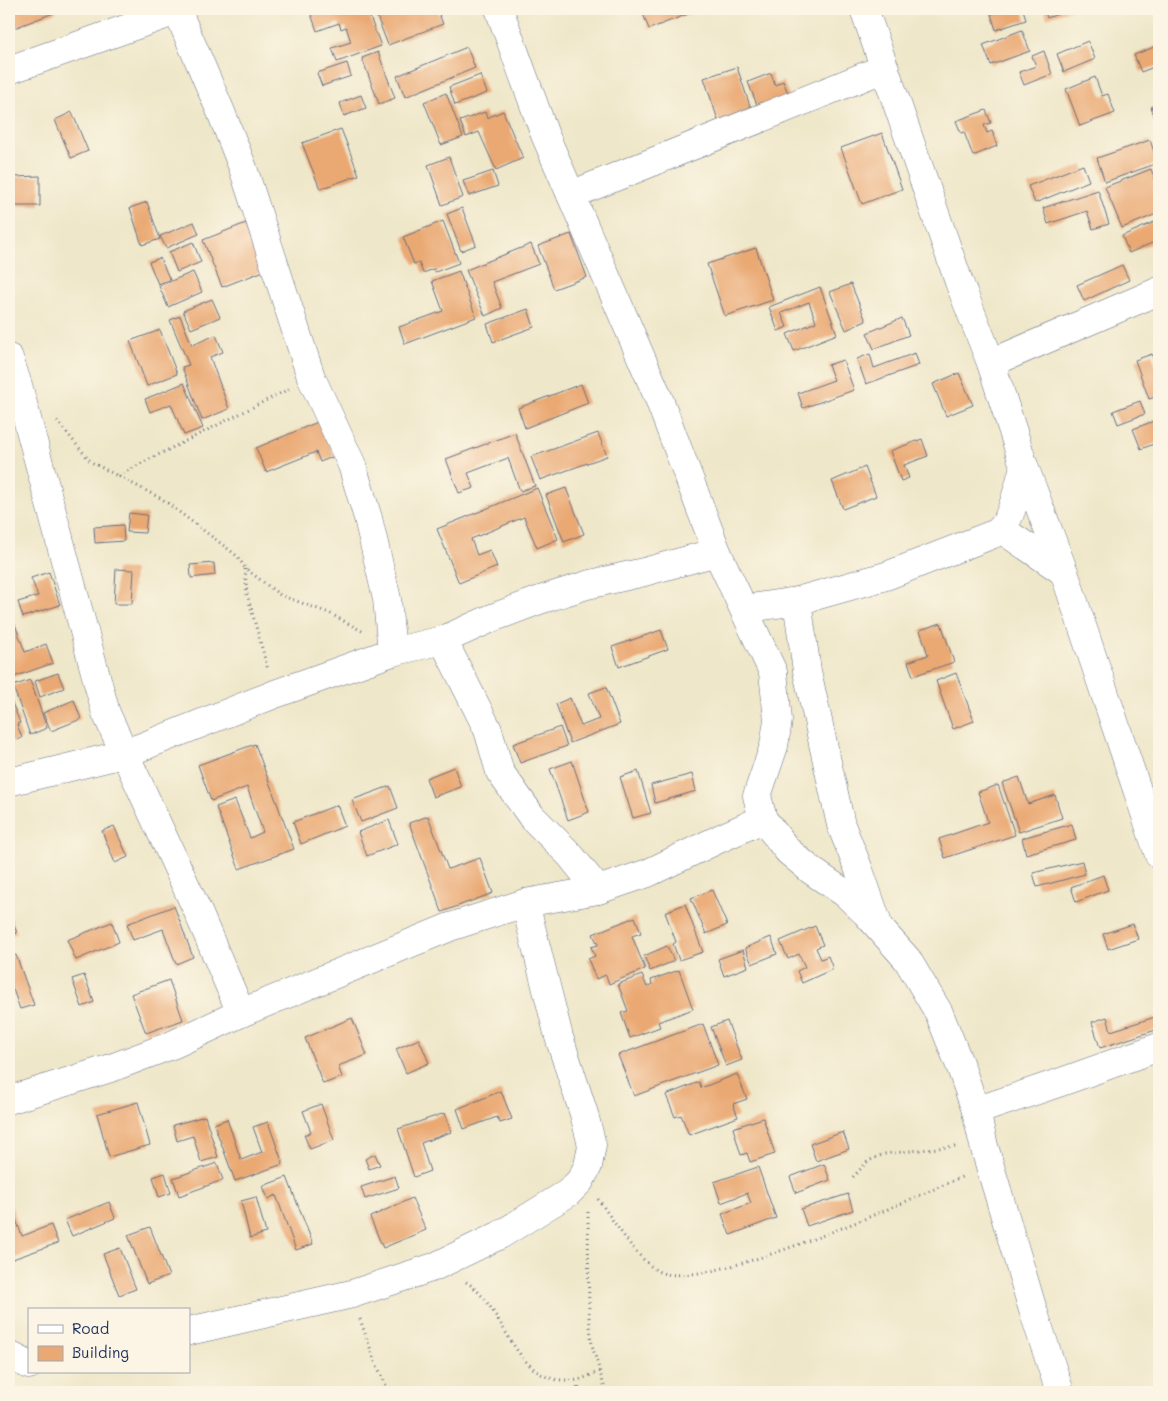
<svg xmlns="http://www.w3.org/2000/svg" width="1168" height="1401" font-family="Mali,sans-serif">
  <style>
    .building { fill: #eaa872 }
    .lines { fill: none; stroke-linecap: round; stroke-linejoin: round }
    .street-casing { stroke: #656f83; stroke-width: 29 }
    .path { stroke: #656f83; stroke-width: 3; stroke-dasharray: 1 4; stroke-linecap: butt }
    .street { stroke: #fff; stroke-width: 28 }
  </style>
  <rect width="100%" height="100%" fill="#fcf5e5"/>
  <filter id="ink" filterUnits="userSpaceOnUse"><feTurbulence type="fractalNoise" baseFrequency=".02" numOctaves="2"/><feDisplacementMap in="SourceGraphic" scale="10" xChannelSelector="R" yChannelSelector="G"/><feConvolveMatrix kernelMatrix="1 2 1 2 8 2 1 2 1" color-interpolation-filters="sRGB"/></filter>
  <filter id="wash" filterUnits="userSpaceOnUse"><feTurbulence type="fractalNoise" baseFrequency=".0096" numOctaves="4" result="noise"/><feDisplacementMap in="SourceGraphic" scale="20" xChannelSelector="R" yChannelSelector="G"/><feGaussianBlur stdDeviation="1.12" result="paint"/><feColorMatrix in="noise" values="0 0 0 0 0 0 0 0 0 0 0 0 0 0 0 0 0 1.4 0 .05"/><feComposite in="paint" operator="in"/></filter>
  <g filter="url(#wash)">
    <rect width="100%" height="100%" fill="#efe7c9"/>
    <g id="blocks">
      <!-- building -->
      <g class="building">
        <path d="M9,9h46l1,3 -47,18z"/>
        <path d="M315,9h52l14,37 -44,16 -5,-14 19,-6 -5,-15 -5,2 -2,-6 -22,8 -7,-20z"/>
        <path d="M374,9h63l6,15 -55,21z"/>
        <path d="M641,9h60l-52,20z"/>
        <path d="M1007,9h16l3,11 -30,10 -5,-16z"/>
        <path d="M1044,9h28l-25,9z"/>
        <path d="M1022,30l8,21 -39,14 -8,-20z"/>
        <path d="M1088,41l7,18 -31,13 -7,-18z"/>
        <path d="M1159,45v20l-18,7 -7,-17z"/>
        <path d="M467,47l8,21 -70,29 -8,-21z"/>
        <path d="M1044,51l8,23 -28,11 -5,-13 17,-6 -4,-10z"/>
        <path d="M378,52l17,46 -16,6 -17,-46z"/>
        <path d="M347,63l4,13 -29,10 -5,-13z"/>
        <path d="M737,67l15,45 -33,11 -15,-45z"/>
        <path d="M771,73l4,12 8,-4 7,17 -31,12 -11,-28z"/>
        <path d="M480,75l7,18 -32,12 -6,-18z"/>
        <path d="M1095,77l7,19 6,-2 7,19 -35,13 -14,-37z"/>
        <path d="M446,93l17,44 -22,8 -17,-43z"/>
        <path d="M361,95l5,13 -22,8 -4,-13z"/>
        <path d="M1159,104v25l-8,-22z"/>
        <path d="M986,110l5,13 -7,2 3,8 5,-2 5,15 -24,10 -9,-24 -3,1 -5,-12z"/>
        <path d="M503,111l20,47 -27,12 -17,-38 -13,5 -6,-16 25,-9 2,6z"/>
        <path d="M72,112l16,39 -17,7 -16,-38z"/>
        <path d="M341,129l18,46 -39,14 -18,-46z"/>
        <path d="M882,133l20,56 -40,15 -21,-56z"/>
        <path d="M1150,140l8,23 -53,19 -8,-24z"/>
        <path d="M449,157l14,40 -21,8 -14,-40z"/>
        <path d="M1083,165l6,16 -54,22 -7,-17z"/>
        <path d="M1151,169l8,21v23l-37,15 -17,-41z"/>
        <path d="M493,171l5,15 -29,10 -6,-15z"/>
        <path d="M40,176v30h-26v-29z"/>
        <path d="M1098,190l11,34 -16,5 -6,-18 -39,13 -5,-16z"/>
        <path d="M147,202l13,37 -18,6 -12,-37z"/>
        <path d="M462,208l14,37 -15,6 -14,-37z"/>
        <path d="M1159,220v20l-30,13 -7,-17z"/>
        <path d="M443,221l16,42 -24,9 -1,-3 -11,4 -4,-10 -5,1 -11,-27z"/>
        <path d="M194,222l5,12 -33,14 -6,-12z"/>
        <path d="M246,223l18,48 -42,16 -19,-47z"/>
        <path d="M571,234l16,43 -33,12 -16,-43z"/>
        <path d="M193,242l8,20 -24,10 -8,-20z"/>
        <path d="M531,244l8,20 -47,18 10,26 -17,8 -19,-46z"/>
        <path d="M756,248l17,52 -48,16 -18,-52z"/>
        <path d="M160,258l10,22 -12,4 -9,-22z"/>
        <path d="M1122,265l7,15 -45,21 -7,-16z"/>
        <path d="M459,271l17,46 -71,27 -6,-17 44,-16 -11,-30z"/>
        <path d="M193,272l9,20 -34,15 -9,-21z"/>
        <path d="M851,284l15,37 -20,9 -16,-38z"/>
        <path d="M820,287l17,47 -43,17 -7,-17 29,-12 -7,-20 -28,11 6,14 -9,4 -9,-24z"/>
        <path d="M212,299l8,18 -29,12 -8,-18z"/>
        <path d="M528,309l6,18 -41,15 -6,-18z"/>
        <path d="M180,316l12,29 24,-10 7,17 -13,5 19,52 -27,11 -20,-53 7,-2 -19,-45z"/>
        <path d="M902,318l7,17 -35,14 -7,-16z"/>
        <path d="M160,330l17,44 -30,12 -17,-45z"/>
        <path d="M915,353l4,12 -53,19 -9,-25 13,-5 4,14z"/>
        <path d="M1152,354l7,22v20l-10,3 -14,-39z"/>
        <path d="M843,360l11,30 -51,18 -5,-15 36,-13 -6,-15z"/>
        <path d="M959,373l14,32 -27,11 -13,-32z"/>
        <path d="M184,383l19,45 -19,7 -13,-31 -21,8 -5,-13z"/>
        <path d="M581,384l7,19 -63,25 -7,-20z"/>
        <path d="M1140,401l5,13 -27,10 -5,-13z"/>
        <path d="M1159,419v23l-18,7 -8,-20z"/>
        <path d="M320,421l15,35 -15,6 -4,-10 -50,20 -10,-24z"/>
        <path d="M515,433l20,53 -15,5 -12,-33 -40,15 6,15 -15,5 -13,-34z"/>
        <path d="M598,433l9,23 -67,24 -9,-23z"/>
        <path d="M922,439l6,17 -24,9 5,13 -8,3 -11,-30z"/>
        <path d="M865,467l11,29 -33,13 -11,-28z"/>
        <path d="M537,488l21,51 -21,9 -13,-31 -53,22 6,16 13,-5 7,17 -38,16 -22,-54z"/>
        <path d="M566,488l18,46 -20,8 -18,-47z"/>
        <path d="M129,513l18,2 -2,18 -18,-1z"/>
        <path d="M123,525l1,16 -29,2 -1,-16z"/>
        <path d="M214,563l1,12 -24,3 -1,-13z"/>
        <path d="M116,569l18,1 -2,34h-18z"/>
        <path d="M49,572l11,33 -37,12 -5,-15 20,-6 -7,-18z"/>
        <path d="M13,619l12,33 21,-8 7,19 -42,15 -2,-6v-52z"/>
        <path d="M941,623l13,39 -41,14 -5,-14 20,-7 -8,-25z"/>
        <path d="M661,630l7,19 -49,18 -7,-20z"/>
        <path d="M58,673l6,15 -24,9 -5,-16z"/>
        <path d="M956,673l18,48 -21,8 -17,-48z"/>
        <path d="M30,680l17,48 -17,7 -17,-49z"/>
        <path d="M606,687l14,37 -50,19 -14,-39 14,-6 11,28 18,-7 -10,-26z"/>
        <path d="M9,695l11,28 -3,1 5,14 -13,5z"/>
        <path d="M74,700l7,19 -30,12 -8,-18z"/>
        <path d="M560,727l7,19 -47,17 -7,-19z"/>
        <path d="M255,744l39,105 -55,20 -23,-62 19,-7 15,38 13,-6 -16,-45 -36,14 -13,-36z"/>
        <path d="M572,761l17,51 -21,8 -18,-51z"/>
        <path d="M454,767l7,20 -28,10 -7,-19z"/>
        <path d="M638,771l13,42 -18,5 -13,-41z"/>
        <path d="M692,774l4,17 -41,12 -4,-18z"/>
        <path d="M1019,777l9,27 27,-9 7,23 -43,14 -17,-49z"/>
        <path d="M998,785l17,50 -70,23 -6,-19 49,-17 -10,-30z"/>
        <path d="M390,786l8,22 -37,14 -9,-22z"/>
        <path d="M337,805l8,21 -44,18 -8,-22z"/>
        <path d="M428,816l20,53 32,-11 13,35 -51,19 -33,-89z"/>
        <path d="M389,820l9,24 -31,12 -9,-24z"/>
        <path d="M1072,824l4,16 -50,14 -4,-16z"/>
        <path d="M114,826l14,31 -13,6 -13,-32z"/>
        <path d="M1082,861l3,13 -48,13 -4,-14z"/>
        <path d="M1103,875l5,15 -32,12 -5,-15z"/>
        <path d="M712,890l15,35 -21,9 -15,-36z"/>
        <path d="M685,904l18,48 -24,8 -6,-16 3,-2 -11,-30z"/>
        <path d="M174,906l19,51 -17,7 -13,-35 -30,11 -6,-16z"/>
        <path d="M9,913l8,20 -8,3z"/>
        <path d="M635,917l6,16 -9,3 13,33 -36,15 -3,-9 -10,4 -8,-20 7,-3 -4,-9 7,-2 -5,-11z"/>
        <path d="M112,922l7,20 -43,18 -9,-20z"/>
        <path d="M1133,924l5,15 -30,10 -5,-15z"/>
        <path d="M815,926l8,19 -7,3 5,11 7,-3 5,13 -31,14 -5,-12 8,-4 -6,-13 -11,5 -8,-18z"/>
        <path d="M771,937l6,17 -25,10 -7,-16z"/>
        <path d="M667,946l7,15 -24,10 -6,-15z"/>
        <path d="M743,950l5,17 -24,9 -6,-17z"/>
        <path d="M16,955l18,50 -14,4 -11,-31v-21z"/>
        <path d="M679,970l14,39 -35,13 2,5 -30,11 -9,-25 7,-2 -10,-27 24,-9 5,12 5,-3 -1,-4z"/>
        <path d="M84,975l10,27 -12,5 -10,-28z"/>
        <path d="M169,980l14,40 -37,13 -15,-39z"/>
        <path d="M1107,1017l4,14 44,-14 4,12 -59,19 -8,-26z"/>
        <path d="M352,1018l15,37 -29,11 4,11 -19,7 -18,-46z"/>
        <path d="M727,1021l15,39 -16,6 -15,-39z"/>
        <path d="M703,1024l15,41 -84,31 -16,-41z"/>
        <path d="M419,1039l10,24 -23,10 -10,-24z"/>
        <path d="M737,1074l10,25 -14,5 5,13 -49,18 -8,-20 -6,2 -9,-22 33,-13 2,6z"/>
        <path d="M501,1091l11,28 -12,4 -3,-6 -33,12 -7,-20z"/>
        <path d="M138,1102l12,43 -41,12 -12,-43z"/>
        <path d="M321,1104l13,36 -24,9 -6,-14 7,-3 -8,-21z"/>
        <path d="M445,1113l6,19 -30,11 9,28 -16,6 -16,-48z"/>
        <path d="M205,1116l13,41 -17,5 -8,-26 -16,5 -4,-16z"/>
        <path d="M763,1118l12,36 -25,8 -3,-9 -6,2 -8,-27z"/>
        <path d="M227,1119l14,41 21,-8 -9,-25 15,-5 15,42 -48,17 -21,-57z"/>
        <path d="M843,1132l6,17 -33,12 -6,-17z"/>
        <path d="M375,1154l5,11 -11,4 -4,-10z"/>
        <path d="M217,1163l6,17 -44,16 -6,-18z"/>
        <path d="M824,1164l6,16 -34,13 -6,-16z"/>
        <path d="M758,1167l18,51 -46,17 -8,-21 29,-11 -4,-10 -26,10 -7,-21z"/>
        <path d="M165,1173l6,20 -12,4 -6,-20z"/>
        <path d="M395,1176l4,12 -34,11 -4,-12z"/>
        <path d="M287,1177l26,67 -17,6 -20,-55 -8,4 -5,-13z"/>
        <path d="M848,1194l5,16 -46,16 -6,-17z"/>
        <path d="M256,1197l10,36 -16,5 -9,-37z"/>
        <path d="M412,1198l14,32 -43,18 -13,-31z"/>
        <path d="M9,1200l13,36 29,-11 7,18 -48,17 -1,-4z"/>
        <path d="M109,1202l6,16 -43,18 -7,-16z"/>
        <path d="M150,1227l19,49 -22,8 -19,-49z"/>
        <path d="M120,1248l16,41 -17,6 -16,-41z"/>
        <path d="M579,1387l2,5h-16z"/>
      </g>
    </g>
  </g>
  <g filter="url(#ink)">
    <use href="#blocks" fill-opacity="0" stroke="#656f83" stroke-width="1"/>
    <g class="lines">
      <!-- street casing -->
      <g class="street-casing">
        <g id="street">
          <path d="M499,9l46,126 114,264 58,153 56,120 5,48 -4,26 -17,50 6,23 25,32 24,20 34,23 20,19 41,46 32,54 22,55 15,43 8,35 49,164 27,82"/>
          <path d="M864,9l95,273 32,81 33,103 40,106 95,283"/>
          <path d="M177,10l44,102 22,56 68,209 41,88 16,53 19,81 5,53"/>
          <path d="M9,70l173,-61"/>
          <path d="M571,195l314,-127"/>
          <path d="M9,358l9,27 88,328 92,199 43,101"/>
          <path d="M991,363l168,-72"/>
          <path d="M1001,529l63,43"/>
          <path d="M797,601l10,70 34,154 18,45 18,51"/>
          <path d="M744,609l53,-8 89,-25 105,-41c3,-1 8,-3 10,-6 11,-11 19,-48 23,-63"/>
          <path d="M443,640l45,90 12,42 32,45 38,38 28,35"/>
          <path d="M9,782l115,-28 151,-60 117,-42 51,-12 49,-22 48,-18 47,-15 57,-13 73,-20"/>
          <path d="M9,1100l102,-32 61,-23 69,-32 209,-86 75,-24 73,-13 50,-17 73,-35 42,-19"/>
          <path d="M976,1111l88,-30 95,-34"/>
          <path d="M189,1331l163,-37 82,-27 66,-32 68,-42 12,-12 8,-15 4,-21 -8,-31 -25,-77 -34,-134"/>
          <path d="M9,1355l20,10"/>
        </g>
      </g>
      <!-- path -->
      <g class="path">
        <path d="M57,421l34,41 71,37 70,53 6,5 7,11 35,27 49,18 35,19"/>
        <path d="M119,476l19,-11 151,-76"/>
        <path d="M245,569l2,25 21,76"/>
        <path d="M853,1177l15,-16 16,-7 72,-8"/>
        <path d="M598,1199c15,21 37,57 58,71 41,28 259,-73 308,-94"/>
        <path d="M588,1212l1,105 3,28 12,41 1,6"/>
        <path d="M466,1282c38,23 47,97 97,98 5,0 10,1 15,0 7,-2 15,-6 22,-9"/>
        <path d="M360,1319l14,40 15,33"/>
      </g>
      <!-- street -->
      <use href="#street" class="street"/>
    </g>
  </g>
  <!-- margin -->
  <rect width="1168" height="1401" fill="none" stroke="#fcf5e5" stroke-width="30"/>
  <!-- legend -->
  <rect x="28" y="1308" width="162" height="65" fill="#fcf5e5" stroke="#a2a6af"/>
  <rect x="38" y="1325" width="25" height="8" fill="#ffffff" stroke="#a2a6af"/>
  <text x="72" y="1334" font-size="15" fill="#1b2f5e">Road</text>
  <rect x="38" y="1346" width="25" height="15" fill="#eaa872" stroke="#a2a6af"/>
  <text x="72" y="1358" font-size="15" fill="#1b2f5e">Building</text>
</svg>
